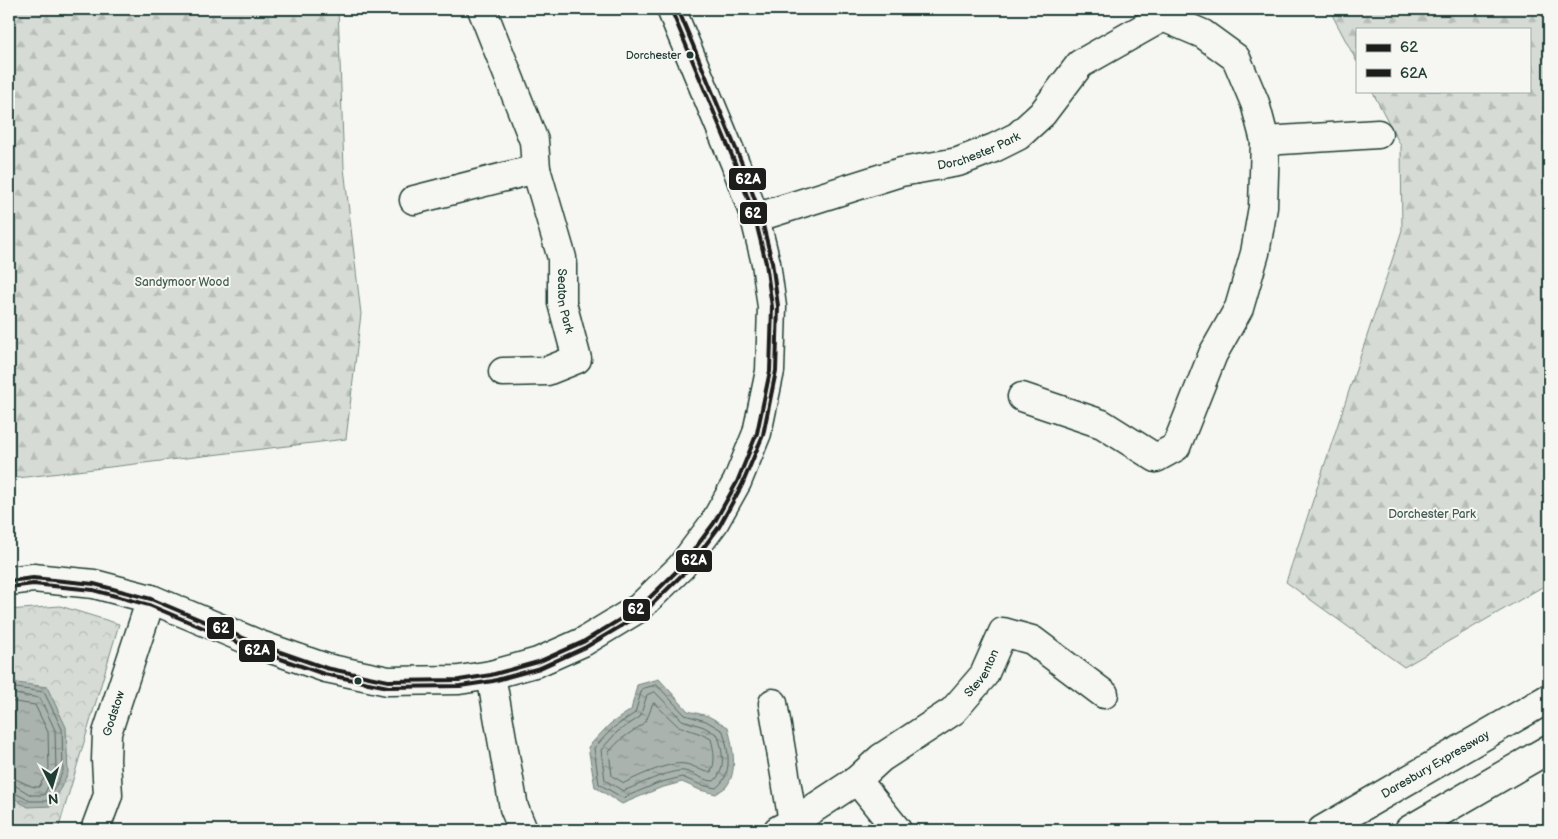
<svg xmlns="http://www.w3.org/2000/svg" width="1558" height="839" font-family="'Balsamiq Sans',sans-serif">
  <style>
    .forest { fill: url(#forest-firs); stroke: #7a8c85 }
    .park { fill: url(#park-crowns); stroke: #7a8c85 }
    .water { fill: url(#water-ripples); stroke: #72847d }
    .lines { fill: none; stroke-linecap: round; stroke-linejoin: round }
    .shore { stroke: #576c65; stroke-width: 1 }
    .minor-casing { stroke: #1f3d34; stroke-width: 31 }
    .major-casing { stroke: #1f3d34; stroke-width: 31 }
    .minor { stroke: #f6f6f2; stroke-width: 28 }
    .major { stroke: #f6f6f2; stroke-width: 28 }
    .bus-1-casing { stroke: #f6f6f2; stroke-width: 8 }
    .bus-2-casing { stroke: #f6f6f2; stroke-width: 8 }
    .bus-1 { stroke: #1d1d1b; stroke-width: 4 }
    .bus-2 { stroke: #1d1d1b; stroke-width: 4 }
    .bus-dot { fill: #1f3d34; stroke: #f6f6f2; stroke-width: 2 }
    .labels { text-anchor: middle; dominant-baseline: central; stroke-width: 4; stroke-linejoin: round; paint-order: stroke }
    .bus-label { font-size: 11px; fill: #1f3d34; stroke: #f6f6f2; text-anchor: end }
    .street-label { font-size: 12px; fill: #1f3d34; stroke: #f6f6f2 }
    .park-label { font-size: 12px; fill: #445d54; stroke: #f6f6f2 }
    .line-badge { stroke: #f6f6f2; stroke-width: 2 }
    .badge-label { font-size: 14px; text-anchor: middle; font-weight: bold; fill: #fff }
  </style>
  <defs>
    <pattern id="forest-firs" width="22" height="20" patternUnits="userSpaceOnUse" patternTransform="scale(1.25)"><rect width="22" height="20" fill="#d6dbd6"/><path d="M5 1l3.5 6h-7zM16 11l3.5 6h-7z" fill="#b7bdb8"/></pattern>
    <pattern id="park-crowns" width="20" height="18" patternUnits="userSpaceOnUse" patternTransform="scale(1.25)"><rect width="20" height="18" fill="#d6dbd6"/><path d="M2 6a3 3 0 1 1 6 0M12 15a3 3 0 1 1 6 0" fill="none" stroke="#b7bdb8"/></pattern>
    <pattern id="water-ripples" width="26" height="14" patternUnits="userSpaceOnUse" patternTransform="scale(1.25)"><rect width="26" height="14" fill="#aab3ae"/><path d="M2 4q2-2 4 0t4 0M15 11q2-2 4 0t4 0" fill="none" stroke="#8a938e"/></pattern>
  </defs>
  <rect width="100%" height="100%" fill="#f6f6f2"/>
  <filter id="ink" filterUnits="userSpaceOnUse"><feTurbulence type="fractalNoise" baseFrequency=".02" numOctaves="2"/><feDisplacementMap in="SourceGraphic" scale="10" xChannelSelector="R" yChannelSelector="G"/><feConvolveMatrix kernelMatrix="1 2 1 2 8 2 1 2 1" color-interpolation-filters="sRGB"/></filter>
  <g filter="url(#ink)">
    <!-- forest -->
    <g class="forest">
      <path d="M9,9h329l6,159 17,146 -15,125 -337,40z"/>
      <path d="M1329,9h220v574l-145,84 -118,-85 116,-352 -1,-84 -29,-55h157v-62h-172v33z"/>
    </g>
    <!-- park -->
    <path class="park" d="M60,606l59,18 -61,206h-49v-220z"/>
    <!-- water -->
    <g class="water">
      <path d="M659,679l29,32 20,5 20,11c4,18 11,44 -2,60 -3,2 -7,5 -10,7l-16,-4 -18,-8 -22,6 -38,16 -27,-17 -7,-40 22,-23 21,-14 6,-25z"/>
      <path d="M9,682l38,5 19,40 2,46 -16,33 -24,1 -19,-12z"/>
    </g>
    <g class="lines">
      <!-- shore -->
      <g class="shore">
        <path d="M657,685l28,30 21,6 17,10c5,19 11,43 -7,57l-15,-3 -19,-8 -24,6 -35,15 -24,-14 -5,-36 19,-20 22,-15 7,-24z"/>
        <path d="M9,687l35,5 18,37 1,42 -15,30h-18l-17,-9 -4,-1"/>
        <path d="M655,692l27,28 22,7 14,8c4,14 9,35 -4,46 -11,0 -19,-8 -30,-10 -14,-2 -47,15 -61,20l-18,-11 -4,-30 16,-18 23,-15 7,-22z"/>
        <path d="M9,693l31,5 15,32 1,40 -12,25h-13l-15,-9 -7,-1"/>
        <path d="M9,701l26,4 13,27 1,37 -10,18c-11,1 -19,-9 -30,-9"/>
        <path d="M654,703l24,23 23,8 10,5c3,11 5,23 0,33 -9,1 -16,-7 -26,-8 -15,-3 -46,12 -61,19l-12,-7 -3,-24c4,-5 9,-10 14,-14 17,-13 23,-11 29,-33z"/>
      </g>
      <!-- minor casing -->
      <g class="minor-casing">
        <g id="minor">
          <path id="s1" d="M482,9l52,132 2,28 26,89v45l15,56 -30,12 -44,1"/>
          <path d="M1265,141l113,-7"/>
          <path d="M414,200l122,-31"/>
          <path id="s2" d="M755,218l146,-46 57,-10 36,-14 24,-12 24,-22 38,-50 83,-47 40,17 33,24 19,45 10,38 -2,66 -8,46 -16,55 -26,46 -37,93 -20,11 -54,-34 -80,-27"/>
          <path d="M9,581l24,-3 61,6 57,15 109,46 66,23 62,13 71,-1 32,-5 47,-13 45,-20 56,-34 42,-41 33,-44 23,-41 20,-49 13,-62 2,-64 -6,-44 -11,-45 -20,-55 -64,-154"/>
          <path d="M491,675l23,133 9,22"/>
          <path d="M773,703l20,119"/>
          <path d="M857,780l40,50"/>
          <path id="s3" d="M95,830l13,-35 -2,-35 1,-27 44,-134"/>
          <path id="s4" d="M778,830l15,-8 64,-42 24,-22 72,-47 31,-36 19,-43 29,8 72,54"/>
        </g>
      </g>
      <!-- major casing -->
      <g class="major-casing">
        <g id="major">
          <path id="s5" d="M1322,830l227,-132"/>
          <path d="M1409,830l140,-81"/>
        </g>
      </g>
      <!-- minor -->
      <use href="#minor" class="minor"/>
      <!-- major -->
      <use href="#major" class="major"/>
      <!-- bus-1 casing -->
      <g class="bus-1-casing">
        <path id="bus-1" d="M9,581l24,-3 61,6 57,15 109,46 66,23 62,13 71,-1 32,-5 47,-13 45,-20 56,-34 42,-41 33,-44 23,-41 20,-49 13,-62 2,-64 -6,-44 -11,-45 -20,-55 -64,-154"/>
      </g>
      <!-- bus-2 casing -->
      <g class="bus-2-casing">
        <path id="bus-2" d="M10,587l23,-3 60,6 56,15 109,46 66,23 64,13 72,-1 33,-5 47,-13 46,-21 57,-34 43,-42 33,-44 23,-42 21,-50 13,-64 2,-65 -6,-44 -11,-45 -20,-56 -63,-152"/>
      </g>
      <!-- bus-1 -->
      <use href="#bus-1" class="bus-1"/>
      <!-- bus-2 -->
      <use href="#bus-2" class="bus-2"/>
    </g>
  </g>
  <!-- markers -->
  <g class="bus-dot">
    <circle cx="690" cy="55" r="4.5"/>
    <circle cx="358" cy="681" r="4.5"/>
  </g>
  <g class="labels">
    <!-- bus labels -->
    <g class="bus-label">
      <text x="681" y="55">Dorchester</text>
    </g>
    <!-- street labels -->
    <g class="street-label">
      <text stroke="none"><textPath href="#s2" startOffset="234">Dorchester Park</textPath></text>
      <text stroke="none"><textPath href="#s1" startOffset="306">Seaton Park</textPath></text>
      <text stroke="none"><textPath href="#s4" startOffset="260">Steventon</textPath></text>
      <text stroke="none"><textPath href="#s3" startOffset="120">Godstow</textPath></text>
      <text stroke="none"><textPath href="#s5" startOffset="131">Daresbury Expressway</textPath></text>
    </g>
    <!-- park labels -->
    <g class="park-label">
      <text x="182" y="282">Sandymoor Wood</text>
      <text x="1432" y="514">Dorchester Park</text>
    </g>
  </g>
  <g class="line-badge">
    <rect x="728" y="167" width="39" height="24" rx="5" fill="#1d1d1b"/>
    <rect x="739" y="201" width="29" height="24" rx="5" fill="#1d1d1b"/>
    <rect x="675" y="549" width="38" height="24" rx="5" fill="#1d1d1b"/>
    <rect x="622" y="598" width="29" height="24" rx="5" fill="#1d1d1b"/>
    <rect x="206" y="616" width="29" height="24" rx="5" fill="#1d1d1b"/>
    <rect x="238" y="639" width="38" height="24" rx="5" fill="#1d1d1b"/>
  </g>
  <g class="badge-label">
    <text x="748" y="184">62A</text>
    <text x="753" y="218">62</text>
    <text x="694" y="565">62A</text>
    <text x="636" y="614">62</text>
    <text x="221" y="633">62</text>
    <text x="257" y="655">62A</text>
  </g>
  <!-- margin -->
  <rect width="1558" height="839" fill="none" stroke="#f6f6f2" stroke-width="30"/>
  <rect x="15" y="15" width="1528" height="809" fill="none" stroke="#1f3d34" stroke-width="2" filter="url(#ink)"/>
  <!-- legend -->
  <rect x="1356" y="28" width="175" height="65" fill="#f6f6f2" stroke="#a0aca6"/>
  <rect x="1366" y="44" width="25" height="8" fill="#1d1d1b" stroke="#a0aca6"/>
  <text x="1400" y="52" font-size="15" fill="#1f3d34">62</text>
  <rect x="1366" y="69" width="25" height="8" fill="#1d1d1b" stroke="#a0aca6"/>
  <text x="1400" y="78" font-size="15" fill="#1f3d34">62A</text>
  <!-- north arrow -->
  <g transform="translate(52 786) rotate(175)" stroke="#f6f6f2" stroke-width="4" paint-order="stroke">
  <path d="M0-4L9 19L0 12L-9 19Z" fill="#1f3d34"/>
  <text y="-8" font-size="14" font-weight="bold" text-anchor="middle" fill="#1f3d34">N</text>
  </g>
</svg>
